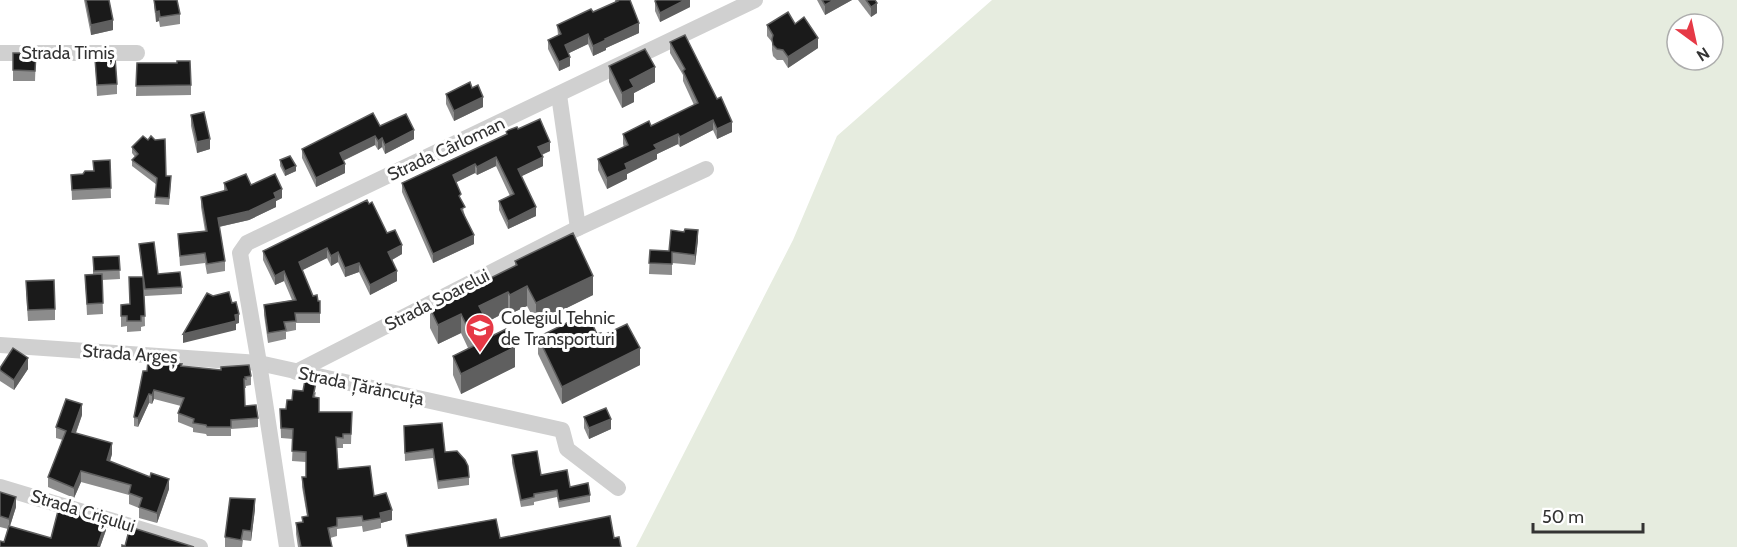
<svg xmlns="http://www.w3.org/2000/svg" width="1737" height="547" font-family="Cabin,sans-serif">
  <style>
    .green { fill: #e6ecdf; fill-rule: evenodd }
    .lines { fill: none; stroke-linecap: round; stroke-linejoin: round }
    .street { stroke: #d0d0d0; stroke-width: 16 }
    .wall { fill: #8c8c8c }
    .shaded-wall { fill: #5f5f5f }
    .building { fill: #1a1a1a; stroke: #5f5f5f; stroke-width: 1.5 }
    .labels { text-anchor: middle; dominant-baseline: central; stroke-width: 6; stroke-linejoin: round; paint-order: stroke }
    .street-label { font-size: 18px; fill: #333; stroke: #fff }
    .poi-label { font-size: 18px; fill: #333; stroke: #fff; text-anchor: start }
  </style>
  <rect width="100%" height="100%" fill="#fff"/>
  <!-- green -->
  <path class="green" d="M992,0h745v547h-1101l157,-307 44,-104zM1677,24h36v36h-36z"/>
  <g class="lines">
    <!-- street -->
    <g class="street">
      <path d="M0,53h137"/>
      <path d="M559,95l19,133"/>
      <path d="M0,345l259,18 303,67 5,19 51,39"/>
      <path d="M296,372l282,-144 128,-59"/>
      <path d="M0,487l200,60"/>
      <path d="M287,547l-28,-184 -19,-110 7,-10 508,-243"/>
    </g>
  </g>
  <!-- wall -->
  <g class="wall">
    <path d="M84,0h25l4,30 -22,5z"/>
    <path d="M154,0h23l3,14v10l-20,3 -1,-6 -3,1 -2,-15z"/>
    <path d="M615,0h15l9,33 -33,15v2l-13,6 -5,-12 -19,9 1,13 -11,5 -11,-22v-9l10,-5 -1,-10 36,-13 22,-10z"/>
    <path d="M690,0v7l-30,15 -5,-11v-10z"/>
    <path d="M817,0h35l-27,15z"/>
    <path d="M858,0h17l2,13 -6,4z"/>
    <path d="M795,24l23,24 -30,20 -5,-8h-6l-4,-4 -1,-6v-8l-5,-6v-11z"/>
    <path d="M670,42l62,90 -15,7 -4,-9 -33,17 -2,-3 -21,10v5l-30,15v5l-20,10 -9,-19v-11l26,-12 -1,-3v-10l28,-8 43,-21 -11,-24v-6l-13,-22z"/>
    <path d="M13,53h23l-1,28h-22z"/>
    <path d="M95,59l22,25v10l-20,2z"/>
    <path d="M137,63l54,22v10l-55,1z"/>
    <path d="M609,66l46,16 -21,11v9l-12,6 -13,-26z"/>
    <path d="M472,88l11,19 -29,14 -8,-17v-10z"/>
    <path d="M191,115l19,34 -13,4 -6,-27z"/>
    <path d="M380,126l34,13 -29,15 -3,-7 -4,3 -3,-5 -32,16 2,12 -29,14 -14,-29v-9z"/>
    <path d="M518,129l32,22 -8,4 1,11 -22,10 15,40 -28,13 -9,-19v-9l11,-5 -14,-30 -19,9 -2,-2 -19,9 9,34 9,28 -41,19 -31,-71v-9l104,-48v-4z"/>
    <path d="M132,147l34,29 5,7 -2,22 -14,-1 2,-19 -25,-19v-6l3,-3 -3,-4z"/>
    <path d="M110,160l1,38 -39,2 -1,-25 12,-1 10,-3z"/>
    <path d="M280,160l16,11 -11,5 -5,-10z"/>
    <path d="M224,183l27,2 31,13 -6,3v6l-27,13 -30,7 6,34v10l-18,3 -2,-11 -25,3 -2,-32 27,-3 -4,-24v-10l23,-6z"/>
    <path d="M387,233l15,21 -10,6 5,21 -27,14 -11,-23 -14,5 -7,-15 -7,4 -4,-8 -25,12 11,26 5,5h2v22h-24v7l-10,2v7l-18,4 -4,-28v-10l28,-5 -8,-19 -9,4 -12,-25v-9z"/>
    <path d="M698,240l-3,25 -23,-2v12l-23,-1 1,-24 19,1z"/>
    <path d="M139,244l19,30 24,13v7l-37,2 -1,-11 1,41 -4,1v4l-14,1v-6l-6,1v-22l9,-1 -1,-27h14z"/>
    <path d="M119,256l1,23 -18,1 1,34 -16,1 -2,-40h8v-18z"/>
    <path d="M515,261l78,34 -57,28 -9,-17 -17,8 -2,-3 -21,11 7,13 21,32 -54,27 -8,-19v-19l15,-8 -7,-15 -23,11 -8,-16v-20l85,-42z"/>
    <path d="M26,292l29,17v11l-27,1z"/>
    <path d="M597,334l5,2 38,29 -78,39 -24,-50v-17z"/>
    <path d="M182,367l69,9v9l-5,1v2h-2l1,18 13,12v9l-27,2v7h-24l-1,-2 -13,-2v-4l-15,-6v-9l3,-7 -27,-7 -2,5 -3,-1 -11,24 -4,-1v-9l9,-46z"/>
    <path d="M0,368l28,1 -14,21 -14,-9z"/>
    <path d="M316,392l-1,5 4,15h33l-1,32h-8v4h-6l1,21 36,27 18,24 -11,3v5l-18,4 -1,-6 -25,3v7l-7,2 2,9h-34l-2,-13v-11l6,-1v-5l5,-1 -5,-29v-10h4v-15l-14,-1 1,-22 -12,-1 -1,-29h6z"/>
    <path d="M82,415l-6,18 36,21 -2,7 59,28 -12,34 -18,-5v-10l-10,-4v-9l-48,-13 -7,16 -26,-11v-10l15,-37 -7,-2v-11z"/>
    <path d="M584,417l27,12 -22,10 -5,-11z"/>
    <path d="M404,426l41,26 24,25v8l-31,4 -5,-31 -28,3z"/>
    <path d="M512,455l29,20 49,20v7l-31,6 -2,-11 -23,5v3l-13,2 -9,-44z"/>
    <path d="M0,492l16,15 -6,19 41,12 55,-8 -6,17 -96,-5 4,-13 -8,-2z"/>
    <path d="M255,509l-4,32 -8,-1 -1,7h-17v-10z"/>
  </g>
  <!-- shaded-wall -->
  <g class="shaded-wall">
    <path d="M685,0h5v7l-30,15v-9z"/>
    <path d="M834,0h18l-27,15v-10z"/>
    <path d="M877,3v10l-6,4v-10z"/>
    <path d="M159,11v10l-3,1v-10z"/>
    <path d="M113,20v10l-22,5v-10z"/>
    <path d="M639,23v10l-33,15v2l-13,6v-10l12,-7z"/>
    <path d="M588,34v10l-23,11v-10z"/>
    <path d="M818,38v10l-30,20v-11z"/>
    <path d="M570,57v9l-11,5v-9z"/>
    <path d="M655,67v15l-21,11v9l-12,6v-15l8,-13z"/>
    <path d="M483,97v10l-29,14v-10z"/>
    <path d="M713,120v10l-33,17v-10z"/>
    <path d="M732,122v10l-15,7v-10z"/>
    <path d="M414,130v9l-29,15v-9z"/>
    <path d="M678,134v10l-21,10v5l-30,15v5l-20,10v-11l18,-14 29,-19z"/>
    <path d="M375,136v9l-35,17v-9z"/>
    <path d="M382,138v9l-4,3v-9z"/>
    <path d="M210,139v10l-13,4v-11z"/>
    <path d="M550,142v9l-12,5v-9z"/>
    <path d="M496,157v9l-19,9v-8z"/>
    <path d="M543,157v9l-25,12v-9z"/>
    <path d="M345,164v9l-29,14v-9z"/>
    <path d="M475,164v9l-22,11v-9z"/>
    <path d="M296,166v5l-11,5v-5z"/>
    <path d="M282,189v9l-6,3v6l-27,13 -31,7v-9z"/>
    <path d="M536,207v9l-28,13v-8z"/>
    <path d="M698,230v10l-3,25v-10z"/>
    <path d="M474,235v9l-41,19v-9z"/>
    <path d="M402,245v9l-14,8v-10z"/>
    <path d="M327,248v10l-28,14v-10z"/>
    <path d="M338,252v10l-7,4v-10z"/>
    <path d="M359,263v9l-14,5v-9z"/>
    <path d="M284,271v10l-9,4v-9z"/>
    <path d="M397,271v10l-27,14v-10z"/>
    <path d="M593,276v19l-57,28v-20z"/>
    <path d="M527,286v20l-17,8v-19z"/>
    <path d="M508,292v19l-29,15v-20z"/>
    <path d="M239,314v9l-3,1v6l-53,13v-9z"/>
    <path d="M461,314v19l-23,11v-19z"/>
    <path d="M515,347v20l-54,27v-20z"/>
    <path d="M640,348v17l-78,39v-17z"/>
    <path d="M28,358v11l-14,21v-10z"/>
    <path d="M154,390v9l-2,5v-9z"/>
    <path d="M149,394v9l-11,24v-9z"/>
    <path d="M82,404v11l-10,28v-11z"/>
    <path d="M611,419v10l-22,10v-11z"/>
    <path d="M112,443v11l-5,17v-11z"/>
    <path d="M81,471v11l-7,16v-10z"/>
    <path d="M169,479v10l-12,34v-10z"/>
    <path d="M16,497v10l-7,22v-10z"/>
    <path d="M255,499v10l-4,32v-10z"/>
    <path d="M392,510v10l-11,3 -1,-10z"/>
    <path d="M106,521v9l-6,17h-2z"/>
  </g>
  <!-- building -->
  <g class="building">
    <path d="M86,0h23l4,20 -22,5z"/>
    <path d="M154,0h23l3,14 -20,3 -1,-6 -3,1z"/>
    <path d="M617,0h13l9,23 -34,16 1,1 -13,6 -5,-12 -23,11 5,12 -11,5 -11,-22 13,-6 -4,-9 34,-16 2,3 25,-11z"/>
    <path d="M657,0h28l-25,13 -5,-12z"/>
    <path d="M822,0h12l-9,5z"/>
    <path d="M866,0h9l2,3 -6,4z"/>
    <path d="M788,12l7,12 9,-7 14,21 -30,19 -5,-7 -6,-1 -4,-4 -1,-6 1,-4 -6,-10z"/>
    <path d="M685,35l32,64 4,-2 11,25 -15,7 -4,-9 -33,17 -2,-3 -24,11 3,4 -32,15 2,5 -20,9 -9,-19 30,-14 -5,-11 26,-13 2,5 47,-23 -15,-32 2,-2 -15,-27z"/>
    <path d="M645,49l10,18 -25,13 4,7 -12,6 -13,-27z"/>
    <path d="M13,53h23l-1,18 -22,-1z"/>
    <path d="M115,57l2,27 -20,1 -2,-26z"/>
    <path d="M177,61h13l1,24 -55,1 1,-23h40z"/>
    <path d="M470,82l2,6 6,-3 5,12 -29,14 -8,-17z"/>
    <path d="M204,112l6,27 -13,3 -6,-27z"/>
    <path d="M373,113l7,13 26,-12 8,16 -29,15 -3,-7 -4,3 -3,-5 -35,17 5,11 -29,14 -14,-29z"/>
    <path d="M540,119l10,23 -12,5 5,10 -25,12 18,38 -28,14 -9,-20 15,-7 -18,-37 -19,10 -2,-3 -22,11 8,19 -2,2 6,11 -4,2 13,26 -41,19 -31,-71 105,-49 -1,-3 11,-4 1,2z"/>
    <path d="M143,136l5,4 3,-4 4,4 10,-1 1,37h5l-2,22 -14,-1 2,-19 -25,-18 6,-6 -6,-7z"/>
    <path d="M290,156l6,10 -11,5 -5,-11z"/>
    <path d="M110,160l1,28 -39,2 -1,-15 12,-1 2,-3h9l-1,-10z"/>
    <path d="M246,174l5,11 24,-11 7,15 -8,4 2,5 -27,13 -31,7 7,43 -18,3 -2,-11 -25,3 -2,-22 29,-3 -6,-34 26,-7 -3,-7z"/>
    <path d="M367,200l2,4 3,-2 15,31 8,-3 7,15 -14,7 9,19 -27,14 -11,-22 -14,5 -7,-16 -7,4 -4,-8 -28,14 14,34 4,-1 1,6h2v12h-25l1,8 -12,1 2,8 -18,3 -4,-28 32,-5 -12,-29 -9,5 -12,-25z"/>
    <path d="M685,229l13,1 -3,25 -23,-3v12l-23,-1 1,-13 19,1 2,-21 13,2z"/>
    <path d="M573,233l20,43 -57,27 -9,-17 -17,9 -2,-3 -29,14 15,29 12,-6 9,18 -54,27 -8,-18 23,-11 -15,-31 -23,11 -8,-17 87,-43 -2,-4z"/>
    <path d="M154,242l4,32 22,-2 2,15 -37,2 -6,-45z"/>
    <path d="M119,256l1,14 -26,1 -1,-14z"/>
    <path d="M102,274l1,29 -16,1 -2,-29z"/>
    <path d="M129,277h14l2,39h-4v5h-14v-5h-6v-11l9,-1z"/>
    <path d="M54,280l1,29 -27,1 -2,-29z"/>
    <path d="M229,292l3,11 4,-1 3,12 -4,1 1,6 -53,13 24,-41 6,3z"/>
    <path d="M587,313l10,21 4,-1 1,3 25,-12 13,24 -78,39 -24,-50z"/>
    <path d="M13,348l15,10 -14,22 -14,-10v-2z"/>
    <path d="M148,361l34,3 -1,2 40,4v-3l28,-2 2,11 -6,1 1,2h-2l1,27 11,-1 2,13 -27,2v7h-24l-1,-2 -13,-2 1,-4 -16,-6 6,-15 -30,-8 -2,5 -3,-1 -11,24 -4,-1 9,-46h4z"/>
    <path d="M305,380l11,2 -3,15 6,1v14h33l-1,22h-8v4l-7,-1 2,32 32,-3 4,30 12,-3 6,17 -12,3 1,5 -18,3 -1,-5 -25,2v8l-9,2 4,19h-31l-5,-24 7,-1 -1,-5 6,-1 -6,-39h4v-25l-14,-1 1,-22 -12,-1 -1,-19h6l1,-9h5l1,-10 10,1z"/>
    <path d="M66,399l16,5 -10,28 40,11 -5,17 43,17 1,-4 18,6 -12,34 -18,-6 3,-9 -13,-5 2,-8 -50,-14 -7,17 -26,-11 18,-46 -10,-4z"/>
    <path d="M606,408l5,11 -22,9 -5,-11z"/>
    <path d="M442,423l3,29 12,-1 8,9 3,6 1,11 -31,4 -5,-32 -28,4 -1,-27z"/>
    <path d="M537,451l4,24 26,-5 3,17 18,-4 2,12 -31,6 -2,-11 -23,4v3l-13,3 -9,-45z"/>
    <path d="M0,492l16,5 -7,22 -9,-3z"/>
    <path d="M230,498l25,1 -4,32 -8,-1 -2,10 -16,-3z"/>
    <path d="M59,507l47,14 -8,24h1v2h-99v-6l4,1 5,-16 42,12z"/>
    <path d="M610,516l4,22 5,-1 2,10h-213l-2,-12 90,-16 4,19z"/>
    <path d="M130,527l64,20h-72v-2l3,1z"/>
  </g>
  <!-- icons -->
  <defs>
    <g id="school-pin" transform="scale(1.5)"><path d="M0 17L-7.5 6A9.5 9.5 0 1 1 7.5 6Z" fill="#e63946" stroke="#fff"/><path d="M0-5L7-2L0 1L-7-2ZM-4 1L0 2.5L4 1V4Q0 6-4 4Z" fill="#fff"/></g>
  </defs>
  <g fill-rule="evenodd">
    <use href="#school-pin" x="480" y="328"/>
  </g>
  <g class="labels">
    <!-- street labels -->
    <g class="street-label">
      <text x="68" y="53">Strada Timiș</text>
      <text transform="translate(446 149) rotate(-25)">Strada Cârloman</text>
      <text transform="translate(437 300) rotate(-27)">Strada Soarelui</text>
      <text transform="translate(130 354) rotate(4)">Strada Argeș</text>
      <text transform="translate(361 386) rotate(12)">Strada Țărăncuța</text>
      <text transform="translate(83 511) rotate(17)">Strada Crișului</text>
    </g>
    <!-- poi labels -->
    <g class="poi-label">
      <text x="501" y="318">Colegiul Tehnic<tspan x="501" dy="21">de Transporturi</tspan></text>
    </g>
  </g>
  <!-- north arrow -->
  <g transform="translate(1695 42) rotate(147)"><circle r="28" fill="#ffffff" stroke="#adadad" stroke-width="1.5"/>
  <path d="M0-4.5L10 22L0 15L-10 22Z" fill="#e63946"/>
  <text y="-9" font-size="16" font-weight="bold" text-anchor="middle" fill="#333333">N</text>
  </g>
  <!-- scale -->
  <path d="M1533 523v9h110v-9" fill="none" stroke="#333333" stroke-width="3"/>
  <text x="1542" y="523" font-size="18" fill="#333333" stroke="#ffffff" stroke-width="4.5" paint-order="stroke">50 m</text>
</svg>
